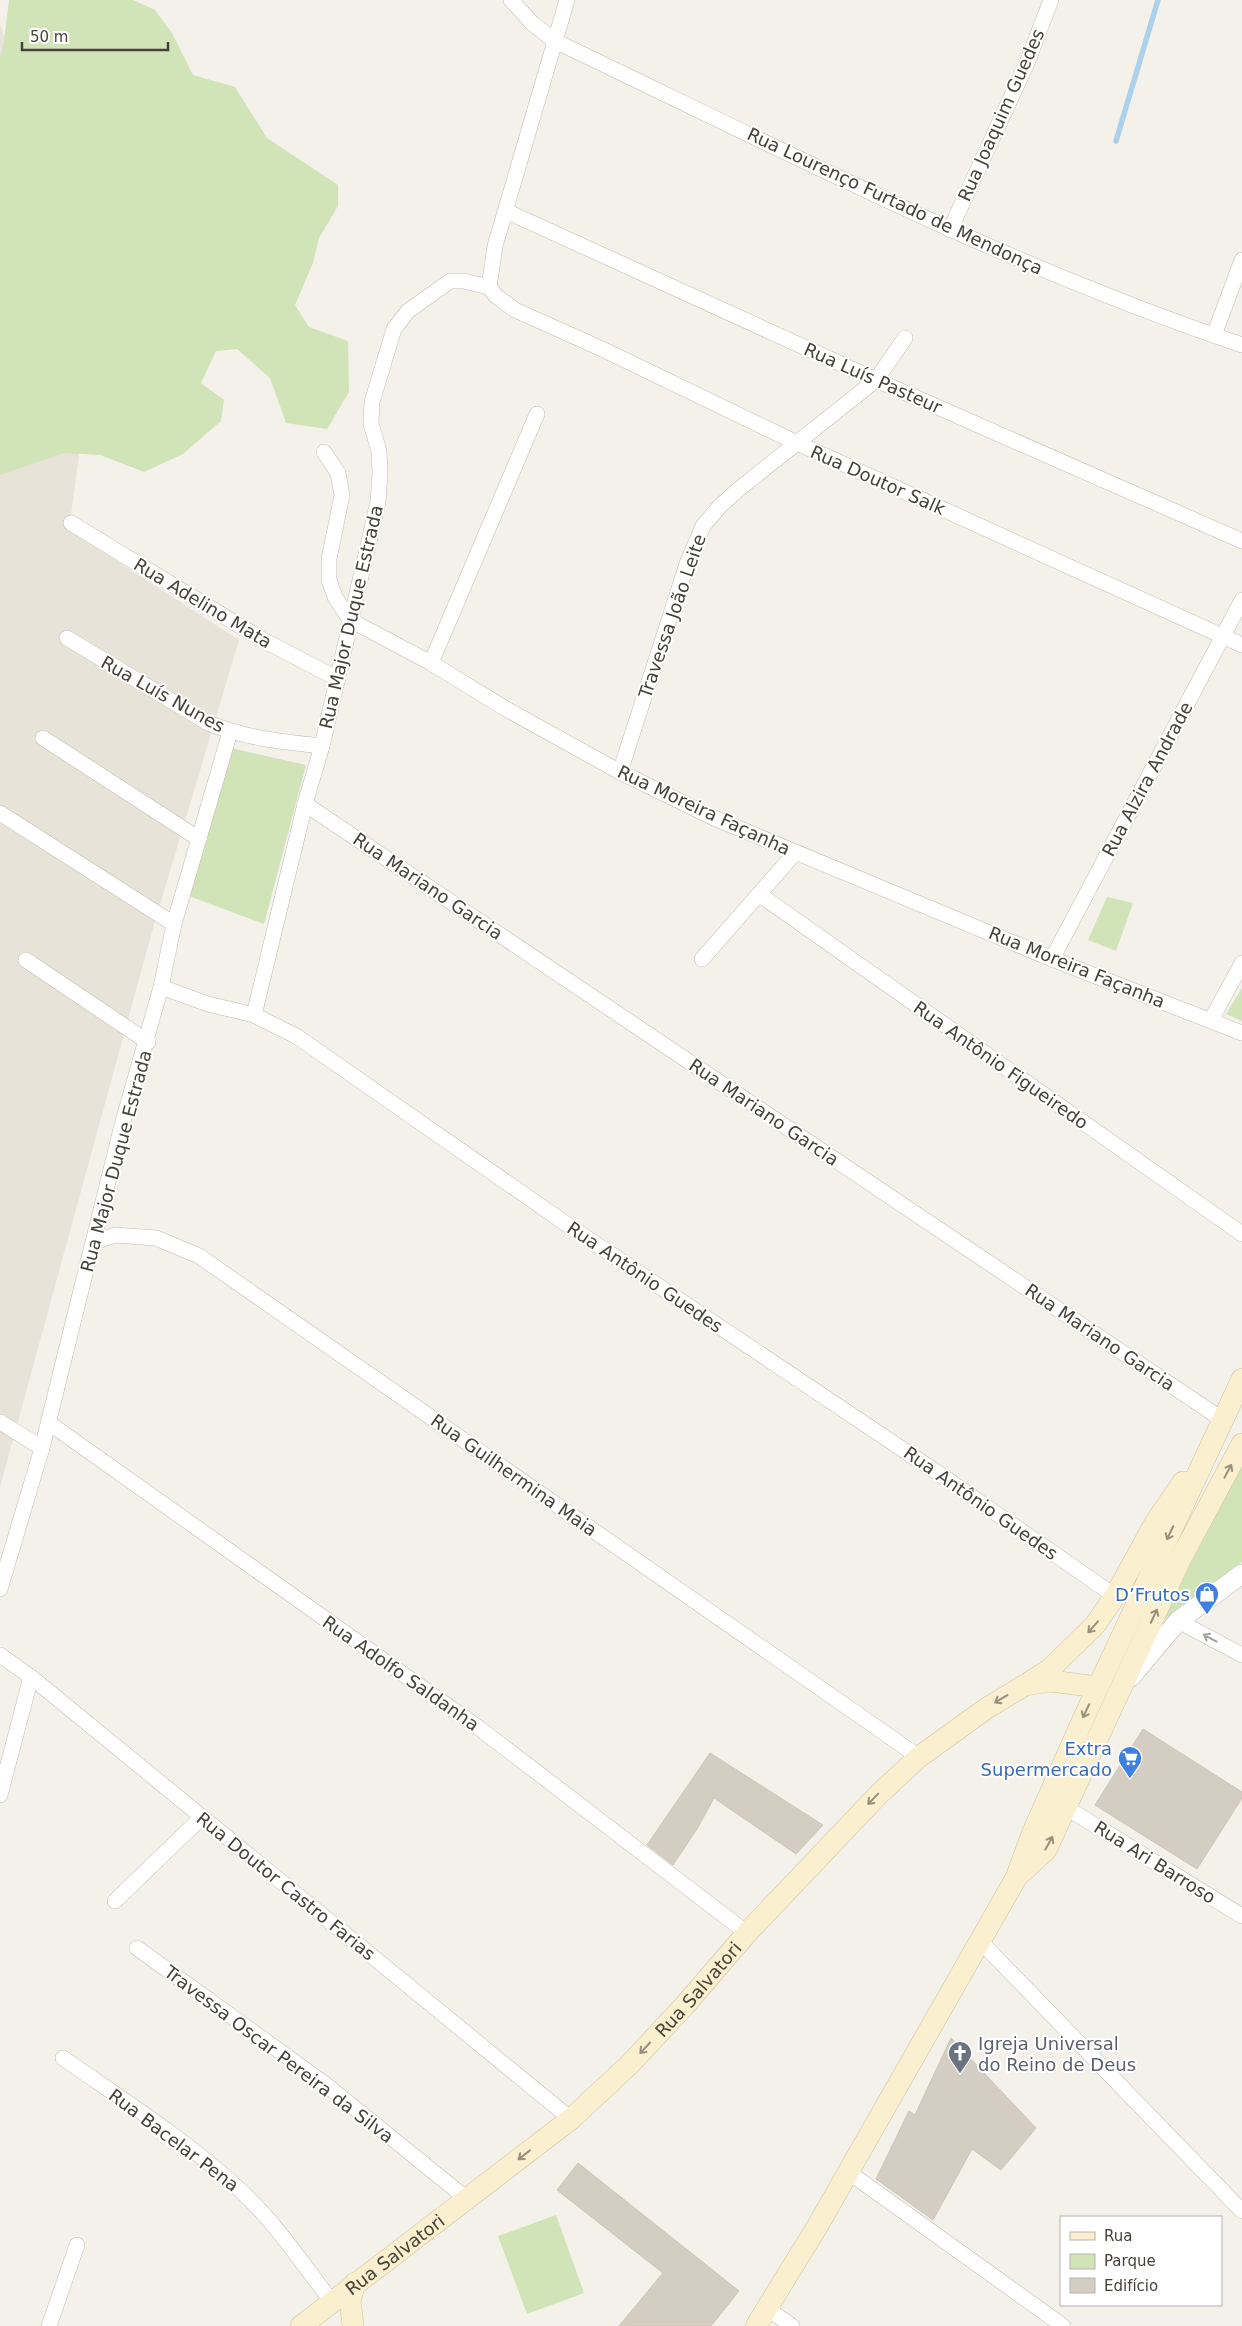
<svg xmlns="http://www.w3.org/2000/svg" width="1242" height="2326" font-family="'DejaVu Sans',sans-serif">
  <style>
    .residential { fill: #e7e3d9 }
    .green { fill: #d0e4b7 }
    .lines { fill: none; stroke-linecap: round; stroke-linejoin: round }
    .stream { stroke: #add1ea; stroke-width: 5.5 }
    .building { fill: #d4cdc1; stroke: #cec4b5 }
    .minor-casing { stroke: #c1bbb1; stroke-width: 16 }
    .tertiary-casing { stroke: #c1bbb1; stroke-width: 20 }
    .secondary-casing { stroke: #cfc29e; stroke-width: 22 }
    .minor { stroke: #fff; stroke-width: 15 }
    .tertiary { stroke: #fff; stroke-width: 19 }
    .secondary { stroke: #faefce; stroke-width: 21 }
    .oneway { stroke: #98907c }
    .oneway2 { stroke: #a3a09c }
    .labels { text-anchor: middle; dominant-baseline: central; stroke-width: 4; stroke-linejoin: round; paint-order: stroke }
    .street-label { font-size: 18px; fill: #474239; stroke: #fff }
    .shop-label { font-size: 18px; fill: #366cbe; stroke: #fff; text-anchor: end }
    .worship-label { font-size: 18px; fill: #5b616d; stroke: #fff; text-anchor: start }
  </style>
  <rect width="100%" height="100%" fill="#f4f1ea"/>
  <!-- residential -->
  <path class="residential" d="M0,24l100,276 -31,230 170,110 -86,288 -153,559z"/>
  <!-- green -->
  <g class="green">
    <path d="M9,0h124l22,10 17,23 21,42 42,12 32,51 71,47v21l-19,32 -6,25 -18,42 14,22 39,14 1,51 -22,37 -41,-6 -16,-45 -33,-29 -21,2 -15,32 23,17 -3,21 -38,33 -39,18 -44,-17 -36,-2 -64,22v-417l4,-17z"/>
    <path d="M231,748l75,17 -42,159 -75,-28z"/>
    <path d="M1107,897l26,6 -17,48 -28,-11z"/>
    <path d="M1242,988v33l-16,-7z"/>
    <path d="M1242,1465v97l-82,61z"/>
    <path d="M556,2215l28,78 -57,21 -29,-78z"/>
  </g>
  <g class="lines">
    <!-- stream -->
    <path class="stream" d="M1116,141l42,-141"/>
  </g>
  <!-- building -->
  <g class="building">
    <path d="M1143,1729l99,63v6l-45,71 -102,-64z"/>
    <path d="M710,1753l113,72 -27,29 -82,-56 -17,31 -24,36 -26,-20z"/>
    <path d="M951,2038l85,90 -35,42 -29,-21 -39,71 -57,-41 33,-68 6,4z"/>
    <path d="M578,2163l161,128 -28,35h-92l44,-53 -106,-83z"/>
  </g>
  <g class="lines">
    <!-- minor casing -->
    <g class="minor-casing">
      <g id="minor">
        <path d="M511,0l21,23 23,18c226,108 449,224 687,304"/>
        <path d="M567,0l-72,246 -6,41 7,9 19,14 85,38 197,95 445,202"/>
        <path d="M506,211l370,169 366,161"/>
        <path d="M950,230l77,-167 24,-63"/>
        <path d="M1214,335l28,-75"/>
        <path d="M324,452l14,21 4,22 -13,64v21l6,17 15,23 81,43 77,47 112,62 94,46 338,141 190,74"/>
        <path d="M71,523l192,117 75,39"/>
        <path d="M67,638l141,85c37,15 75,19 114,23"/>
        <path d="M431,663l106,-249"/>
        <path d="M43,738l156,101"/>
        <path d="M620,772l68,-211 15,-35 17,-20 19,-17 137,-109 29,-42"/>
        <path d="M305,804l918,616"/>
        <path d="M0,813l174,111"/>
        <path d="M760,895l482,339"/>
        <path d="M702,959l93,-106"/>
        <path d="M1052,959l190,-359"/>
        <path d="M26,960l122,82"/>
        <path d="M161,987l47,17 46,11 42,21 279,194 360,241 180,125"/>
        <path d="M254,1015l51,-211 17,-58 56,-244 2,-29 -1,-22 -8,-27 1,-22 22,-73 14,-18 42,-30h14l25,6"/>
        <path d="M1211,1020l31,-57"/>
        <path d="M94,1242l21,-7 41,3 43,18 720,501"/>
        <path d="M0,1422l42,26"/>
        <path d="M49,1423l430,305 268,205"/>
        <path d="M0,1589l42,-141 80,-323 39,-138 13,-63 56,-192"/>
        <path d="M1178,1621l64,34"/>
        <path d="M0,1655l31,22 540,442"/>
        <path d="M0,1795l31,-118"/>
        <path d="M1067,1808l175,108"/>
        <path d="M115,1901l87,-84"/>
        <path d="M980,1941l262,270"/>
        <path d="M137,1948l188,136 142,115"/>
        <path d="M63,2058c60,42 123,82 177,132 35,32 63,74 92,112"/>
        <path d="M847,2171l216,155"/>
        <path d="M768,2309l24,17"/>
        <path d="M49,2326l28,-81"/>
      </g>
    </g>
    <!-- tertiary casing -->
    <g class="tertiary-casing">
      <path id="tertiary" d="M1131,1677l47,-56 64,-47"/>
    </g>
    <!-- secondary casing -->
    <g class="secondary-casing">
      <g id="secondary">
        <path d="M1030,1682l20,-13 45,-44 20,-29 40,-73 28,-41"/>
        <path d="M1020,1874l26,-24 7,-15 128,-277 61,-114"/>
        <path d="M353,2325l-3,-24 5,-18"/>
        <path id="s1" d="M301,2326l270,-207 59,-55 55,-59 62,-72 132,-139 40,-37 68,-49 38,-23 26,-4 46,6"/>
        <path d="M756,2326l61,-99 199,-349 16,-44 53,-119 157,-336"/>
      </g>
    </g>
    <!-- minor -->
    <use href="#minor" class="minor"/>
    <!-- tertiary -->
    <use href="#tertiary" class="tertiary"/>
    <!-- secondary -->
    <use href="#secondary" class="secondary"/>
  </g>
  <!-- one-way arrows -->
  <defs><path id="oneway-shaft" d="M-6 0H5M1.5-3L5.5 0L1.5 3" fill="none" stroke-width="1.6" stroke-linecap="round" stroke-linejoin="round" transform="scale(1.25)"/></defs>
  <g class="oneway">
    <use href="#oneway-shaft" transform="translate(1228 1471) rotate(-62)"/>
    <use href="#oneway-shaft" transform="translate(1170 1533) rotate(115)"/>
    <use href="#oneway-shaft" transform="translate(1154 1616) rotate(-65)"/>
    <use href="#oneway-shaft" transform="translate(1093 1627) rotate(131)"/>
    <use href="#oneway-shaft" transform="translate(1001 1699) rotate(149)"/>
    <use href="#oneway-shaft" transform="translate(1086 1711) rotate(115)"/>
    <use href="#oneway-shaft" transform="translate(873 1799) rotate(134)"/>
    <use href="#oneway-shaft" transform="translate(1049 1843) rotate(-61)"/>
    <use href="#oneway-shaft" transform="translate(645 2048) rotate(133)"/>
    <use href="#oneway-shaft" transform="translate(524 2155) rotate(142)"/>
  </g>
  <use class="oneway2" href="#oneway-shaft" transform="translate(1210 1638) rotate(-152)"/>
  <!-- icons -->
  <defs>
    <g id="shop-pin" transform="scale(1.25)"><path d="M0 17L-7.5 6A9.5 9.5 0 1 1 7.5 6Z" fill="#3f7fe0" stroke="#fff"/><path d="M-5-2.5h2.3a2.7 3.5 0 0 1 5.4 0H5L5.5 6h-11ZM-1.5-2.5h3a1.5 2.3 0 0 0-3 0Z" fill="#fff"/></g>
    <g id="supermarket-pin" transform="scale(1.25)"><path d="M0 17L-7.5 6A9.5 9.5 0 1 1 7.5 6Z" fill="#3f7fe0" stroke="#fff"/><path d="M-6-5.5h2.5l.6 2H6L4.5 2H-2.5L-4.4-4H-6ZM-1.5 3.2a1.3 1.3 0 1 0 .1 0ZM3 3.2a1.3 1.3 0 1 0 .1 0Z" fill="#fff"/></g>
    <g id="church-pin" transform="scale(1.25)"><path d="M0 17L-7.5 6A9.5 9.5 0 1 1 7.5 6Z" fill="#6b7280" stroke="#fff"/><path d="M-1.2-6h2.4v3.5h3.3v2.4h-3.3V6h-2.4V-.1h-3.3v-2.4h3.3Z" fill="#fff"/></g>
  </defs>
  <g fill-rule="evenodd">
    <use href="#shop-pin" x="1207" y="1594"/>
    <use href="#supermarket-pin" x="1130" y="1758"/>
    <use href="#church-pin" x="960" y="2053"/>
  </g>
  <g class="labels">
    <!-- street labels -->
    <g class="street-label">
      <text transform="translate(1001 115) rotate(-66)">Rua Joaquim Guedes</text>
      <text transform="translate(895 201) rotate(25)">Rua Lourenço Furtado de Mendonça</text>
      <text transform="translate(873 378) rotate(24)">Rua Luís Pasteur</text>
      <text transform="translate(878 480) rotate(24)">Rua Doutor Salk</text>
      <text transform="translate(203 603) rotate(31)">Rua Adelino Mata</text>
      <text transform="translate(672 616) rotate(-71)">Travessa João Leite</text>
      <text transform="translate(351 617) rotate(-77)">Rua Major Duque Estrada</text>
      <text transform="translate(163 694) rotate(29)">Rua Luís Nunes</text>
      <text transform="translate(1147 779) rotate(-62)">Rua Alzira Andrade</text>
      <text transform="translate(704 810) rotate(25)">Rua Moreira Façanha</text>
      <text transform="translate(428 886) rotate(34)">Rua Mariano Garcia</text>
      <text transform="translate(1077 967) rotate(22)">Rua Moreira Façanha</text>
      <text transform="translate(1001 1065) rotate(35)">Rua Antônio Figueiredo</text>
      <text transform="translate(764 1112) rotate(34)">Rua Mariano Garcia</text>
      <text transform="translate(116 1161) rotate(-75)">Rua Major Duque Estrada</text>
      <text transform="translate(645 1277) rotate(34)">Rua Antônio Guedes</text>
      <text transform="translate(1100 1337) rotate(34)">Rua Mariano Garcia</text>
      <text transform="translate(514 1475) rotate(35)">Rua Guilhermina Maia</text>
      <text transform="translate(981 1503) rotate(35)">Rua Antônio Guedes</text>
      <text transform="translate(401 1673) rotate(35)">Rua Adolfo Saldanha</text>
      <text transform="translate(1155 1862) rotate(32)">Rua Ari Barroso</text>
      <text transform="translate(286 1886) rotate(39)">Rua Doutor Castro Farias</text>
      <text stroke="none"><textPath href="#s1" startOffset="522">Rua Salvatori</textPath></text>
      <text transform="translate(279 2054) rotate(37)">Travessa Oscar Pereira da Silva</text>
      <text transform="translate(174 2140) rotate(37)">Rua Bacelar Pena</text>
      <text stroke="none"><textPath href="#s1" startOffset="118">Rua Salvatori</textPath></text>
    </g>
    <!-- shop labels -->
    <g class="shop-label">
      <text x="1190" y="1594">D’Frutos</text>
      <text x="1112" y="1748">Extra<tspan x="1112" dy="21">Supermercado</tspan></text>
    </g>
    <!-- worship labels -->
    <g class="worship-label">
      <text x="978" y="2043">Igreja Universal<tspan x="978" dy="21">do Reino de Deus</tspan></text>
    </g>
  </g>
  <!-- legend -->
  <rect x="1060" y="2216" width="162" height="90" fill="#ffffff" stroke="#b5b3b0"/>
  <rect x="1070" y="2232" width="25" height="8" fill="#faefce" stroke="#b5b3b0"/>
  <text x="1104" y="2241" font-size="15" fill="#474239">Rua</text>
  <rect x="1070" y="2254" width="25" height="15" fill="#d0e4b7" stroke="#b5b3b0"/>
  <text x="1104" y="2266" font-size="15" fill="#474239">Parque</text>
  <rect x="1070" y="2278" width="25" height="15" fill="#d4cdc1" stroke="#b5b3b0"/>
  <text x="1104" y="2291" font-size="15" fill="#474239">Edifício</text>
  <!-- scale -->
  <path d="M22 42v8h146v-8" fill="none" stroke="#474239" stroke-width="2.5"/>
  <text x="30" y="42" font-size="15" fill="#474239" stroke="#ffffff" stroke-width="4" paint-order="stroke">50 m</text>
</svg>
